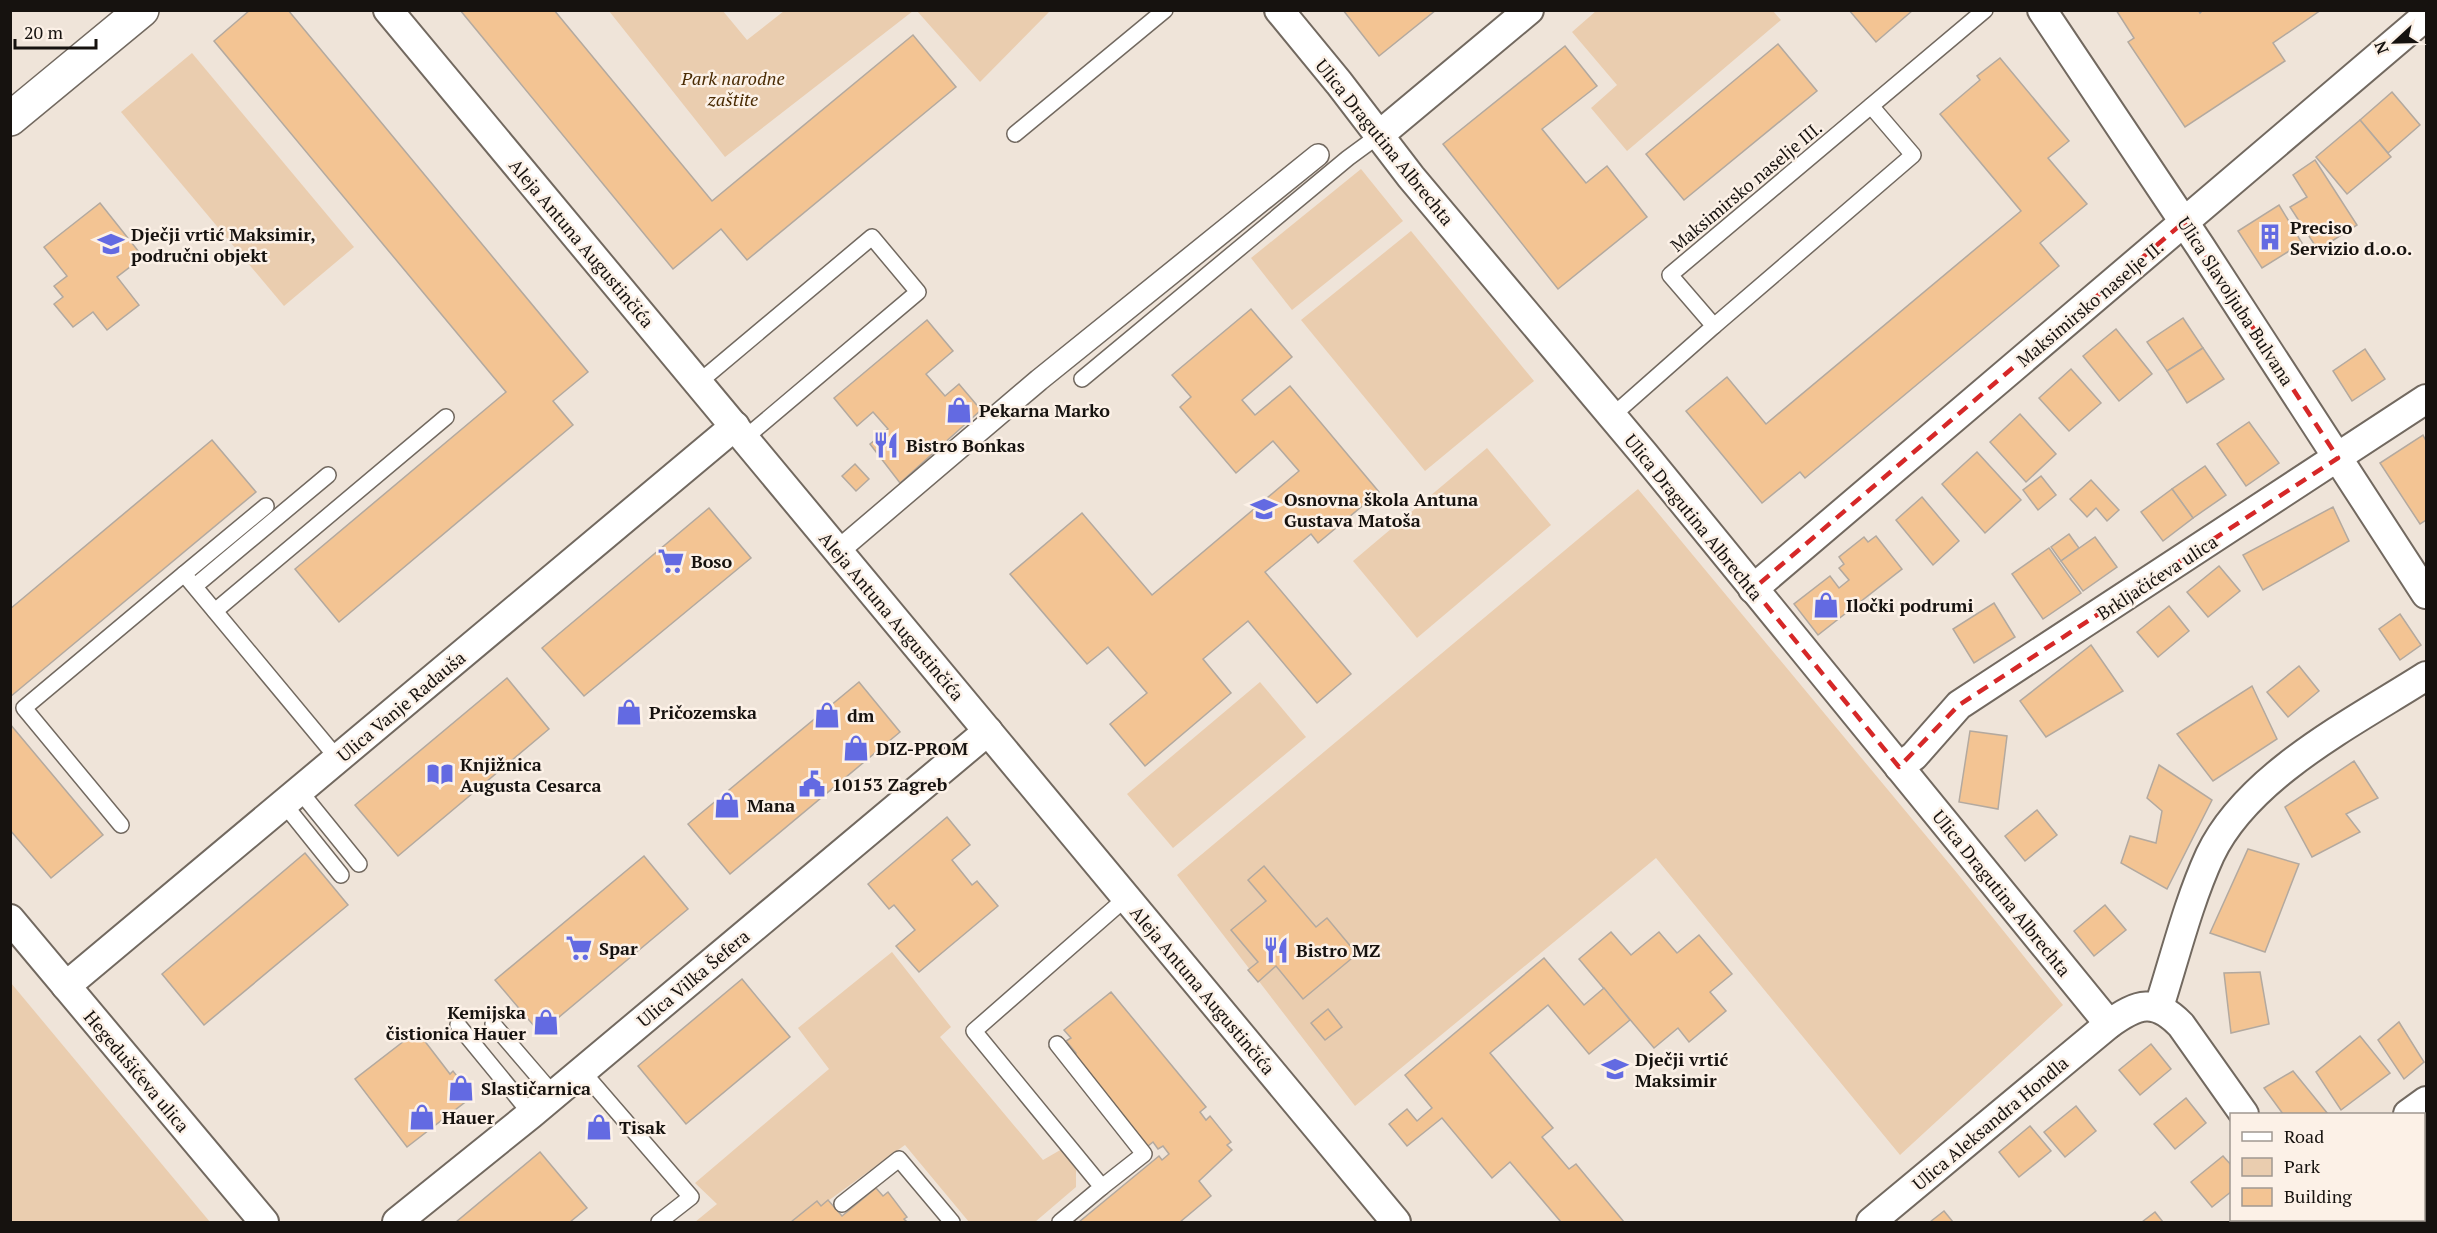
<svg xmlns="http://www.w3.org/2000/svg" width="2437" height="1233" font-family="'PT Serif',serif">
  <style>
    .green { fill: #eacdaf }
    .building { fill: #f3c493; stroke: #b3a99f; stroke-width: 1.5 }
    .lines { fill: none; stroke-linecap: round; stroke-linejoin: round }
    .service-casing { stroke: #726960; stroke-width: 18 }
    .pedestrian-casing { stroke: #726960; stroke-width: 24 }
    .minor-casing { stroke: #726960; stroke-width: 32 }
    .tertiary-casing { stroke: #726960; stroke-width: 36 }
    .service { stroke: #fff; stroke-width: 15 }
    .pedestrian { stroke: #fff; stroke-width: 21 }
    .minor { stroke: #fff; stroke-width: 28 }
    .tertiary { stroke: #fff; stroke-width: 33 }
    .marked { fill: none; stroke: #d62828; stroke-width: 4.5; stroke-dasharray: 12 8; stroke-linejoin: round }
    .labels { text-anchor: middle; dominant-baseline: central; stroke-width: 5; stroke-linejoin: round; paint-order: stroke }
    .park-label { font-size: 18px; font-style: italic; fill: #4a2b03; stroke: #fcf1e7 }
    .street-label { font-size: 18px; fill: #16120f; stroke: #fcf1e7 }
    .poi-label { font-size: 18px; font-weight: bold; fill: #16120f; stroke: #fcf1e7; text-anchor: start }
  </style>
  <rect width="100%" height="100%" fill="#efe4d9"/>
  <!-- green -->
  <g class="green">
    <path d="M609,11h114l24,29 37,-29h129l-188,146z"/>
    <path d="M917,11h133l-70,71z"/>
    <path d="M1596,11h177l8,9 -154,131 -36,-43 26,-23 -45,-53z"/>
    <path d="M192,53l162,194 -70,59 -163,-194z"/>
    <path d="M1361,169l42,52 -111,89 -41,-52z"/>
    <path d="M1411,231l123,150 -109,90 -124,-151z"/>
    <path d="M1487,448l64,77 -134,113 -64,-77z"/>
    <path d="M1638,489l319,384 106,132 -163,150 -244,-297 -301,248 -178,-231z"/>
    <path d="M1260,682l46,55 -133,111 -46,-54z"/>
    <path d="M892,952l59,75 -11,10 103,123 19,-11 14,21v17l-41,35h-66l-64,-77 -84,61 -4,-5 -26,21h-96l22,-18 -22,-21 134,-114 -31,-41z"/>
    <path d="M10,983h1l199,239h-199z"/>
  </g>
  <!-- building -->
  <g class="building">
    <path d="M250,10h38l300,362 -35,29 20,24 -234,197 -44,-53 211,-177 -292,-351z"/>
    <path d="M460,10h94l158,191 201,-166 43,52 -209,173 -26,-31 -48,40z"/>
    <path d="M1343,10h93l-57,46z"/>
    <path d="M1849,10h64l-37,32z"/>
    <path d="M2116,10h82l2,3 3,-3h118l-48,33 12,18 -100,66 -57,-85 6,-4z"/>
    <path d="M1778,44l39,47 -133,109 -38,-46z"/>
    <path d="M1565,46l32,40 -55,43 44,54 21,-17 40,51 -89,72 -115,-145z"/>
    <path d="M2000,58l69,83 -21,17 39,46 -47,39 19,23 -254,212 -5,-6 -38,31 -76,-92 41,-34 39,47 255,-213 -81,-97 40,-34 -3,-4z"/>
    <path d="M2392,92l28,33 -32,28 -28,-33z"/>
    <path d="M2360,120l31,37 -44,37 -31,-37z"/>
    <path d="M2315,160l42,65 -39,25 -28,-43 17,-10 -14,-22z"/>
    <path d="M100,203l43,54 -26,20 22,28 -32,25 -14,-18 -20,15 -19,-23 9,-7 -9,-11 13,-10 -23,-29z"/>
    <path d="M2279,205l23,38 -40,25 -24,-37z"/>
    <path d="M1251,309l41,48 -50,43 13,15 35,-29 89,106 -61,51 -7,-9 -46,38 86,102 -34,29 -69,-82 -45,38 28,34 -86,73 -35,-42 37,-31 -39,-46 -21,17 -77,-90 72,-61 70,82 147,-124 -26,-30 -37,32 -56,-66 11,-10 -19,-22z"/>
    <path d="M2183,318l20,30 -36,23 -20,-29z"/>
    <path d="M927,320l26,31 -27,23 19,22 14,-12 22,26 -81,73 -30,-39 18,-15 -15,-17 -16,14 -23,-28z"/>
    <path d="M2116,329l36,45 -33,27 -36,-45z"/>
    <path d="M2203,348l21,31 -37,24 -20,-32z"/>
    <path d="M2365,349l20,30 -33,22 -19,-30z"/>
    <path d="M2071,369l30,34 -32,28 -30,-33z"/>
    <path d="M2020,414l36,40 -30,28 -36,-40z"/>
    <path d="M2249,422l30,41 -33,23 -29,-42z"/>
    <path d="M2423,435l3,6v79l-6,4 -40,-61z"/>
    <path d="M212,440l44,52 -246,205v-88z"/>
    <path d="M1977,452l44,48 -36,33 -43,-49z"/>
    <path d="M855,464l14,15 -13,12 -14,-15z"/>
    <path d="M2205,466l21,29 -33,23 -21,-29z"/>
    <path d="M2041,476l15,19 -18,15 -15,-20z"/>
    <path d="M2091,480l28,30 -12,11 -11,-13 -9,9 -17,-18z"/>
    <path d="M2172,489l21,29 -30,23 -22,-29z"/>
    <path d="M1922,497l37,44 -26,24 -37,-45z"/>
    <path d="M2333,507l16,34 -86,49 -20,-35z"/>
    <path d="M709,508l42,50 -167,138 -42,-48z"/>
    <path d="M2069,534l10,14 -18,13 -10,-14z"/>
    <path d="M1876,536l26,33 -84,66 -24,-31 36,-28 9,12 10,-8 -10,-12 5,-4 -5,-7 25,-20 4,5z"/>
    <path d="M2095,537l22,30 -34,24 -22,-30z"/>
    <path d="M2049,548l32,45 -38,26 -31,-45z"/>
    <path d="M2219,566l21,25 -32,26 -21,-25z"/>
    <path d="M1994,603l21,34 -41,26 -21,-34z"/>
    <path d="M2169,606l20,25 -31,26 -21,-25z"/>
    <path d="M2400,614l21,31 -21,15 -21,-31z"/>
    <path d="M2091,645l32,46 -77,46 -26,-36z"/>
    <path d="M2299,666l20,25 -31,26 -21,-25z"/>
    <path d="M507,678l42,51 -151,127 -43,-51z"/>
    <path d="M859,682l41,50 -170,142 -42,-50z"/>
    <path d="M2252,686l25,53 -64,42 -36,-47z"/>
    <path d="M10,724l93,111 -52,43 -41,-48z"/>
    <path d="M1970,731l37,5 -9,73 -39,-7z"/>
    <path d="M2354,761l24,37 -32,16 14,18 -48,25 -27,-50z"/>
    <path d="M2159,765l53,35 -45,89 -46,-26 9,-27 26,7 6,-32 -15,-13z"/>
    <path d="M2037,810l20,25 -32,26 -20,-25z"/>
    <path d="M947,817l23,28 -18,15 20,25 5,-4 21,25 -79,66 -23,-26 19,-16 -21,-25 -5,4 -21,-25z"/>
    <path d="M2248,849l51,15 -34,88 -55,-19z"/>
    <path d="M305,853l43,52 -144,120 -42,-51z"/>
    <path d="M644,856l44,53 -148,124 -45,-53z"/>
    <path d="M1264,866l52,61 11,-9 30,36 -54,45 -27,-33 -18,16 -10,-12 10,-8 -27,-32 35,-29 -18,-21z"/>
    <path d="M2105,905l21,25 -32,26 -20,-25z"/>
    <path d="M1611,932l20,23 28,-23 18,21 22,-18 33,39 -22,18 16,19 -37,31 -11,-14 -24,20 -75,-89z"/>
    <path d="M1544,958l40,47 20,-17 26,32 -41,34 -41,-49 -58,48 63,75 -11,9 27,32 7,-5 48,58h-63l-51,-60 -18,16 -50,-60 -35,28 -18,-22 18,-15 10,12 15,-13 -27,-33z"/>
    <path d="M2260,972l9,52 -38,9 -7,-60z"/>
    <path d="M742,979l48,58 -104,87 -48,-58z"/>
    <path d="M1111,992l95,115 -6,5 6,8 4,-4 21,26 -4,3 5,5 -33,31 12,15 -31,26h-101l80,-66 3,4 7,-6 -6,-8 -5,3 -5,-7 -5,4 -75,-91 3,-2 -10,-12 5,-3 -7,-8z"/>
    <path d="M1328,1009l14,18 -17,13 -14,-17z"/>
    <path d="M2399,1022l25,40 -20,17 -26,-39z"/>
    <path d="M417,1031l33,43 3,-3 20,25 -66,51 -52,-68z"/>
    <path d="M2360,1036l30,37 -49,37 -25,-38z"/>
    <path d="M2151,1044l20,25 -31,26 -21,-25z"/>
    <path d="M2293,1071l35,43h-45l-19,-26z"/>
    <path d="M2186,1098l20,25 -31,26 -21,-25z"/>
    <path d="M2076,1106l20,25 -31,26 -21,-25z"/>
    <path d="M2030,1126l21,25 -32,26 -20,-25z"/>
    <path d="M540,1152l47,56 -17,14h-114z"/>
    <path d="M2223,1156l9,10v25l-20,16 -21,-25z"/>
    <path d="M876,1188l7,8 5,-4 19,25 -3,2 3,3h-116l26,-21 4,5 7,-6 14,16z"/>
    <path d="M1944,1211l9,11h-23z"/>
    <path d="M2155,1212l8,10h-21z"/>
  </g>
  <g class="lines">
    <!-- service casing -->
    <g class="service-casing">
      <g id="service">
        <path d="M1015,134l150,-124"/>
        <path d="M1714,326l199,-171 -42,-49"/>
        <path d="M1082,379l266,-221 30,-22"/>
        <path d="M698,383l174,-146 46,55 -173,146"/>
        <path d="M1612,416l102,-90 -44,-51 315,-265"/>
        <path d="M266,506l-82,68 154,185"/>
        <path d="M195,586l133,-111"/>
        <path d="M215,611l231,-194"/>
        <path d="M299,790l60,74"/>
        <path d="M284,804l57,71"/>
        <path d="M121,825l-97,-117 160,-134"/>
        <path d="M493,1024l61,71"/>
        <path d="M458,1025l73,89"/>
        <path d="M1057,1044l87,110 -42,33"/>
        <path d="M582,1071l109,126 -32,25"/>
        <path d="M842,1204l57,-45 53,63"/>
        <path d="M1060,1222l42,-35 -128,-156 152,-133"/>
      </g>
    </g>
    <!-- pedestrian casing -->
    <g class="pedestrian-casing">
      <path id="pedestrian" d="M837,552l202,-172 279,-225"/>
    </g>
    <!-- minor casing -->
    <g class="minor-casing">
      <g id="minor">
        <path d="M388,10l1008,1212"/>
        <path d="M1279,10l60,73 72,94 233,277 465,570"/>
        <path d="M2042,10l158,236 226,348"/>
        <path d="M1378,136l151,-126"/>
        <path d="M1753,589l673,-573"/>
        <path d="M1899,767l15,-11 45,-51 467,-306"/>
        <path d="M10,919l254,303"/>
        <path d="M66,986l669,-560"/>
        <path d="M2159,1007c16,-50 29,-104 51,-152 38,-80 144,-133 216,-179"/>
        <path d="M2408,1114l18,-13"/>
        <path d="M2319,1220l3,2"/>
        <path d="M397,1222l134,-108 457,-383"/>
        <path d="M1871,1222l238,-198c29,-21 46,-26 72,1l63,89"/>
        <path d="M2260,1222l4,-2"/>
      </g>
    </g>
    <!-- tertiary casing -->
    <g class="tertiary-casing">
      <path id="tertiary" d="M10,119l132,-109"/>
    </g>
    <!-- service -->
    <use href="#service" class="service"/>
    <!-- pedestrian -->
    <use href="#pedestrian" class="pedestrian"/>
    <!-- minor -->
    <use href="#minor" class="minor"/>
    <!-- tertiary -->
    <use href="#tertiary" class="tertiary"/>
  </g>
  <!-- marked area -->
  <path class="marked" d="M2184,222l154,236 -379,247 -60,62 -146,-178z"/>
  <!-- icons -->
  <defs>
    <g id="building-bare" transform="scale(2.07)"><path d="M-4-6H4V6H1V3H-1V6H-4ZM-2.5-4.3h1.7v1.8h-1.7ZM.8-4.3h1.7v1.8H.8ZM-2.5-1h1.7V.8h-1.7ZM.8-1h1.7V.8H.8Z" fill="#636ae2" stroke="#fcf1e7" stroke-width="2.5" paint-order="stroke"/></g>
    <g id="school-bare" transform="scale(2.07)"><path d="M0-5L7-2L0 1L-7-2ZM-4 1L0 2.5L4 1V4Q0 6-4 4Z" fill="#636ae2" stroke="#fcf1e7" stroke-width="2.5" paint-order="stroke"/></g>
    <g id="shop-bare" transform="scale(2.07)"><path d="M-5-2.5h2.3a2.7 3.5 0 0 1 5.4 0H5L5.5 6h-11ZM-1.5-2.5h3a1.5 2.3 0 0 0-3 0Z" fill="#636ae2" stroke="#fcf1e7" stroke-width="2.5" paint-order="stroke"/></g>
    <g id="restaurant-bare" transform="scale(2.07)"><path d="M-5-6h1v4h1v-4h1v4h1v-4h1v5L-1.5 .5V6h-2V.5L-5-1ZM5-6V6H3V1.5H1.5Q1.5-4 5-6Z" fill="#636ae2" stroke="#fcf1e7" stroke-width="2.5" paint-order="stroke"/></g>
    <g id="supermarket-bare" transform="scale(2.07)"><path d="M-6-5.5h2.5l.6 2H6L4.5 2H-2.5L-4.4-4H-6ZM-1.5 3.2a1.3 1.3 0 1 0 .1 0ZM3 3.2a1.3 1.3 0 1 0 .1 0Z" fill="#636ae2" stroke="#fcf1e7" stroke-width="2.5" paint-order="stroke"/></g>
    <g id="library-bare" transform="scale(2.07)"><path d="M-6-4Q-3-5.5-.7-3.5V5Q-3 3-6 4ZM6-4Q3-5.5 .7-3.5V5Q3 3 6 4Z" fill="#636ae2" stroke="#fcf1e7" stroke-width="2.5" paint-order="stroke"/></g>
    <g id="civic-bare" transform="scale(2.07)"><path d="M-.6-6.5H3V-4.5H.6V-3L4-1V1h2V6H-6V1h2V-1L-.6-3ZM-1.2 2.5V6h2.4V2.5Z" fill="#636ae2" stroke="#fcf1e7" stroke-width="2.5" paint-order="stroke"/></g>
  </defs>
  <g fill-rule="evenodd">
    <use href="#building-bare" x="2270" y="237"/>
    <use href="#school-bare" x="111" y="244"/>
    <use href="#shop-bare" x="959" y="410"/>
    <use href="#restaurant-bare" x="886" y="445"/>
    <use href="#school-bare" x="1264" y="509"/>
    <use href="#supermarket-bare" x="671" y="561"/>
    <use href="#shop-bare" x="1826" y="605"/>
    <use href="#shop-bare" x="629" y="712"/>
    <use href="#shop-bare" x="827" y="715"/>
    <use href="#shop-bare" x="856" y="748"/>
    <use href="#library-bare" x="440" y="774"/>
    <use href="#civic-bare" x="812" y="784"/>
    <use href="#shop-bare" x="727" y="805"/>
    <use href="#supermarket-bare" x="579" y="948"/>
    <use href="#restaurant-bare" x="1276" y="950"/>
    <use href="#shop-bare" x="546" y="1022"/>
    <use href="#school-bare" x="1615" y="1069"/>
    <use href="#shop-bare" x="461" y="1088"/>
    <use href="#shop-bare" x="422" y="1117"/>
    <use href="#shop-bare" x="599" y="1127"/>
  </g>
  <g class="labels">
    <!-- park labels -->
    <g class="park-label">
      <text x="733" y="78">Park narodne<tspan x="733" dy="21">zaštite</tspan></text>
    </g>
    <!-- street labels -->
    <g class="street-label">
      <text transform="translate(1385 142) rotate(51)">Ulica Dragutina Albrechta</text>
      <text transform="translate(1746 186) rotate(-40)">Maksimirsko naselje III.</text>
      <text transform="translate(582 243) rotate(50)">Aleja Antuna Augustinčića</text>
      <text transform="translate(2236 301) rotate(57)">Ulica Slavoljuba Bulvana</text>
      <text transform="translate(2090 303) rotate(-40)">Maksimirsko naselje II.</text>
      <text transform="translate(1694 517) rotate(51)">Ulica Dragutina Albrechta</text>
      <text transform="translate(2157 577) rotate(-33)">Brkljačićeva ulica</text>
      <text transform="translate(892 616) rotate(50)">Aleja Antuna Augustinčića</text>
      <text transform="translate(401 706) rotate(-40)">Ulica Vanje Radauša</text>
      <text transform="translate(2002 893) rotate(51)">Ulica Dragutina Albrechta</text>
      <text transform="translate(693 978) rotate(-40)">Ulica Vilka Šefera</text>
      <text transform="translate(1203 990) rotate(50)">Aleja Antuna Augustinčića</text>
      <text transform="translate(137 1071) rotate(50)">Hegedušićeva ulica</text>
      <text transform="translate(1990 1123) rotate(-40)">Ulica Aleksandra Hondla</text>
    </g>
    <!-- poi labels -->
    <g class="poi-label">
      <text x="2290" y="227">Preciso<tspan x="2290" dy="21">Servizio d.o.o.</tspan></text>
      <text x="131" y="234">Dječji vrtić Maksimir,<tspan x="131" dy="21">područni objekt</tspan></text>
      <text x="979" y="410">Pekarna Marko</text>
      <text x="906" y="445">Bistro Bonkas</text>
      <text x="1284" y="499">Osnovna škola Antuna<tspan x="1284" dy="21">Gustava Matoša</tspan></text>
      <text x="691" y="561">Boso</text>
      <text x="1846" y="605">Iločki podrumi</text>
      <text x="649" y="712">Pričozemska</text>
      <text x="847" y="715">dm</text>
      <text x="876" y="748">DIZ-PROM</text>
      <text x="460" y="764">Knjižnica<tspan x="460" dy="21">Augusta Cesarca</tspan></text>
      <text x="832" y="784">10153 Zagreb</text>
      <text x="747" y="805">Mana</text>
      <text x="599" y="948">Spar</text>
      <text x="1296" y="950">Bistro MZ</text>
      <text x="526" y="1012" text-anchor="end">Kemijska<tspan x="526" dy="21">čistionica Hauer</tspan></text>
      <text x="1635" y="1059">Dječji vrtić<tspan x="1635" dy="21">Maksimir</tspan></text>
      <text x="481" y="1088">Slastičarnica</text>
      <text x="442" y="1117">Hauer</text>
      <text x="619" y="1127">Tisak</text>
    </g>
  </g>
  <!-- border -->
  <rect width="2437" height="1233" fill="none" stroke="#16120f" stroke-width="24"/>
  <!-- legend -->
  <rect x="2230" y="1113" width="195" height="108" fill="#fcf1e7" stroke="#a09891" stroke-width="1.5"/>
  <rect x="2242" y="1132" width="30" height="9" fill="#ffffff" stroke="#a09891" stroke-width="1.5"/>
  <text x="2284" y="1143" font-size="18" fill="#16120f">Road</text>
  <rect x="2242" y="1158" width="30" height="18" fill="#eacdaf" stroke="#a09891" stroke-width="1.5"/>
  <text x="2284" y="1173" font-size="18" fill="#16120f">Park</text>
  <rect x="2242" y="1188" width="30" height="18" fill="#f3c493" stroke="#a09891" stroke-width="1.5"/>
  <text x="2284" y="1203" font-size="18" fill="#16120f">Building</text>
  <!-- north arrow -->
  <g transform="translate(2395 42) rotate(248)" stroke="#fcf1e7" stroke-width="4.5" paint-order="stroke">
  <path d="M0-4.5L10 22L0 15L-10 22Z" fill="#16120f"/>
  <text y="-9" font-size="16" font-weight="bold" text-anchor="middle" fill="#16120f">N</text>
  </g>
  <!-- scale -->
  <path d="M15 39v9h81v-9" fill="none" stroke="#16120f" stroke-width="3"/>
  <text x="24" y="39" font-size="18" fill="#16120f" stroke="#fcf1e7" stroke-width="4.5" paint-order="stroke">20 m</text>
</svg>
